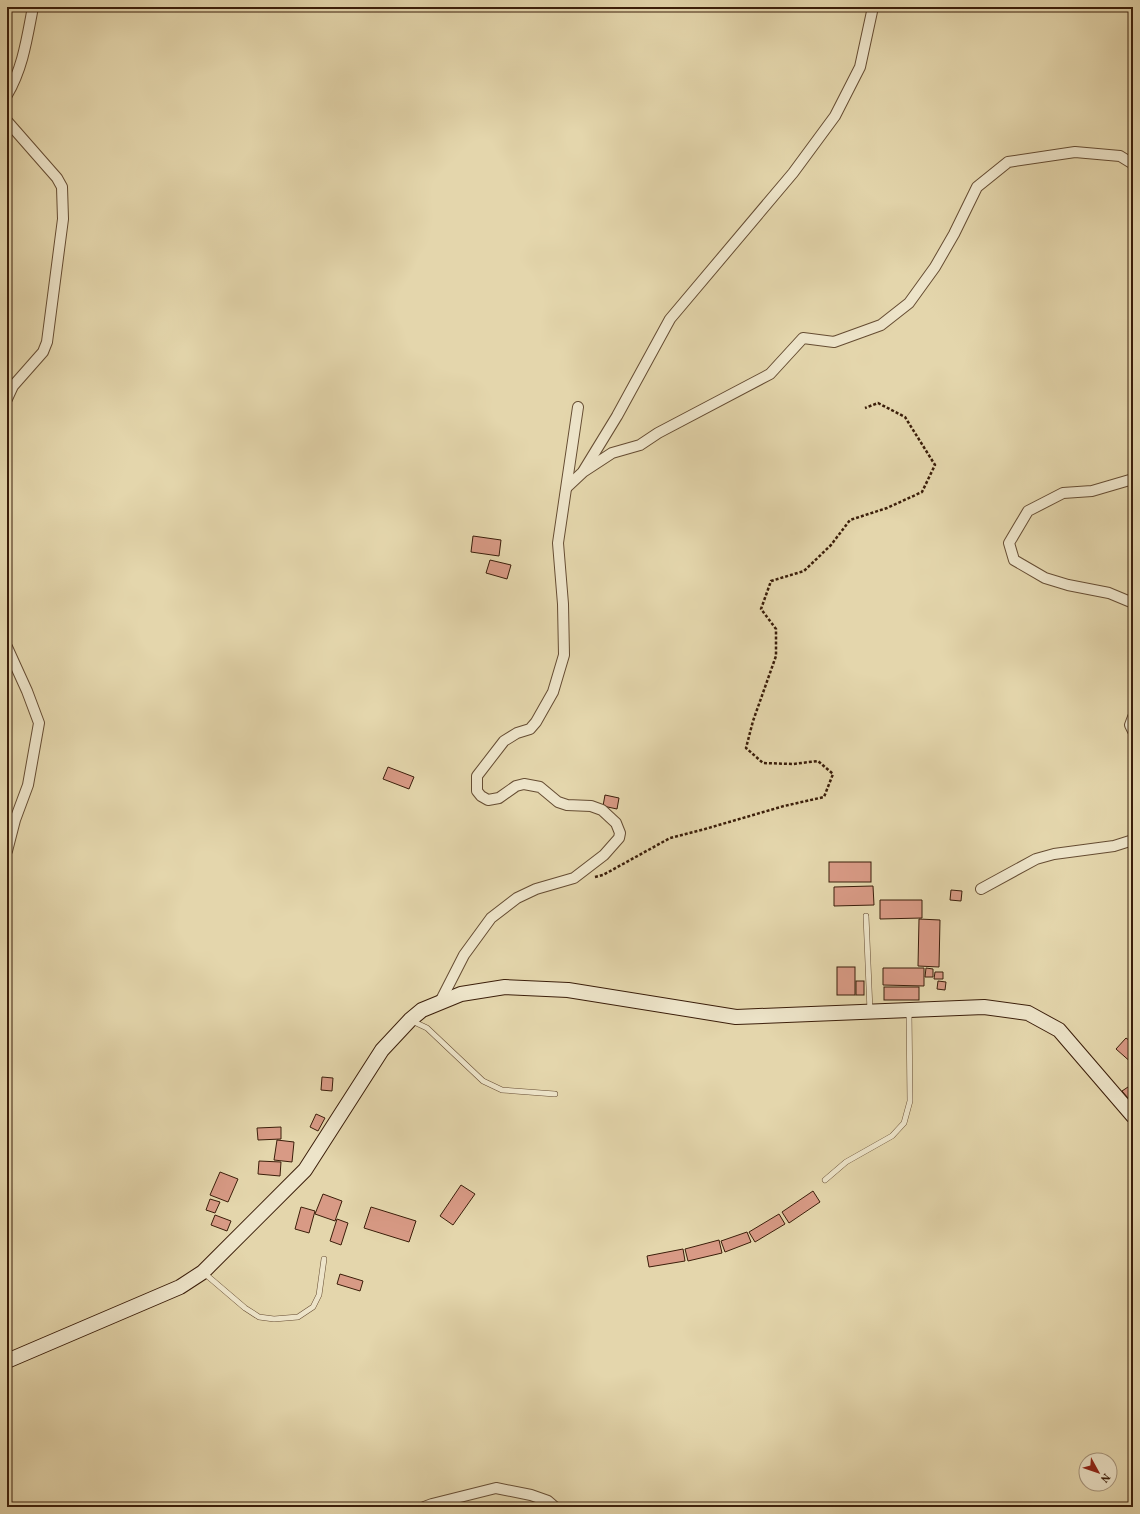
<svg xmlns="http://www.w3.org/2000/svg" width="1140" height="1514" font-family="Vollkorn,serif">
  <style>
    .building { fill: #d89a85; stroke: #3b1e0a }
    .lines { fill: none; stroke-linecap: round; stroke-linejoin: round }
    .lane-casing { stroke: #654c32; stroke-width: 6 }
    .street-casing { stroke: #654c32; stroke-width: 12 }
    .secondary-casing { stroke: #3b1e0a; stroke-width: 16 }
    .path { stroke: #3b1e0a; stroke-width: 2.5; stroke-dasharray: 3 2; stroke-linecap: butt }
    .lane { stroke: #ede4c9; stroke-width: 5 }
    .street { stroke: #ede4c9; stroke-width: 10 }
    .secondary { stroke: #ede4c9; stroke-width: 14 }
  </style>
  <rect width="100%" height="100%" fill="#e4d6ac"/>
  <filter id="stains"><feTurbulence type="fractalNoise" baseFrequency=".005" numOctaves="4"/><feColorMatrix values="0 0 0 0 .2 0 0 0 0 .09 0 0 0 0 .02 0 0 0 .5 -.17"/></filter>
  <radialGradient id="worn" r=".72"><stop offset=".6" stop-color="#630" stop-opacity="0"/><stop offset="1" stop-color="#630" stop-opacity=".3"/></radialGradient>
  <!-- building -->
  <g class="building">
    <path d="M473,536l28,4 -2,16 -28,-4z"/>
    <path d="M490,560l21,5 -4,14 -21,-6z"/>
    <path d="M388,767l26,10 -5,12 -26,-10z"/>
    <path d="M605,795l14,3 -2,11 -14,-3z"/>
    <rect x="829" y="862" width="42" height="20"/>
    <path d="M873,886l1,19 -40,1v-19z"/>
    <path d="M951,890l11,1 -1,10 -11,-1z"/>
    <path d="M880,900h42v18l-42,1z"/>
    <path d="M919,919l21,1 -1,47 -21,-1z"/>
    <rect x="837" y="967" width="18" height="28"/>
    <path d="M883,968h41v18l-41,-1z"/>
    <path d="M926,968l7,1v8h-8z"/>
    <path d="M935,972h8v7h-9z"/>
    <rect x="856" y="981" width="8" height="14"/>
    <path d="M938,981l8,1 -1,8 -8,-1z"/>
    <rect x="884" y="987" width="35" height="13"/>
    <path d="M1126,1038l7,5v21l-17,-15z"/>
    <path d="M322,1077l11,1 -1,13 -11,-1z"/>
    <path d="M1128,1087l5,6v2l-5,3 -6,-7z"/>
    <path d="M316,1114l9,4 -7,13 -8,-4z"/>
    <path d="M281,1127v12l-23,1 -1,-12z"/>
    <path d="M277,1140l17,2 -2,20 -18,-2z"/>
    <path d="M259,1161l22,1 -1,14 -22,-2z"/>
    <path d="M220,1172l18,7 -10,23 -18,-7z"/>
    <path d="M461,1185l14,9 -22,31 -13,-9z"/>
    <path d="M813,1191l7,11 -31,21 -7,-11z"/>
    <path d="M323,1194l19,7 -7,20 -20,-7z"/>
    <path d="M210,1199l10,3 -5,11 -9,-3z"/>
    <path d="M301,1207l14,4 -6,22 -14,-4z"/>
    <path d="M371,1207l45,14 -7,21 -45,-14z"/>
    <path d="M779,1214l6,10 -30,18 -6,-10z"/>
    <path d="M215,1215l16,6 -4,10 -16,-6z"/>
    <path d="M337,1219l11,4 -7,22 -11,-4z"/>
    <path d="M747,1232l4,10 -26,10 -4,-11z"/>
    <path d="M719,1240l3,13 -34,8 -3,-12z"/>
    <path d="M683,1249l2,12 -36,6 -2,-11z"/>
    <path d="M340,1274l23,7 -3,10 -23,-7z"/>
  </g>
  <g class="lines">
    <!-- lane casing -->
    <g class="lane-casing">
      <g id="lane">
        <path d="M866,916l4,95"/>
        <path d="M412,1021l15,7 56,53 19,9 53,4"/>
        <path d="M825,1180l21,-18 46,-26 12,-13 6,-22 -1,-89"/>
        <path d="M204,1273l41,35 14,9 15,2 24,-2 15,-10 6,-12 5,-36"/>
      </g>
    </g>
    <!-- street casing -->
    <g class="street-casing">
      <g id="street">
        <path d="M7,95c16,-27 20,-57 26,-88"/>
        <path d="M7,121l50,57 5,9 1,32 -16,123 -4,10 -30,34 -6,13"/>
        <path d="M584,470l33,-54 53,-97 123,-146 42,-57 25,-49 13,-60"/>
        <path d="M1133,479l-41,12 -29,2 -35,18 -19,32 5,17 31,18 23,7 41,8 24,10"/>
        <path d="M567,487l16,-15 29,-19 28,-8 18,-12 112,-59 33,-36 31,4 47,-17 28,-22 26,-36 19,-33 23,-47 31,-25 67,-10 45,4 13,8"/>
        <path d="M7,647l20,44 12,32 -11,62 -13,35 -8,31"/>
        <path d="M1133,717l-3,8 3,6"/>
        <path d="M981,889l55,-30 18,-5 60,-8 19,-6"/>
        <path d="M440,1002l24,-47 27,-37 26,-20 19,-9 38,-11 30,-23 15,-17 1,-5 -4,-10 -14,-13 -11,-4 -24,-1 -9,-3 -18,-15 -16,-3 -8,2 -17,12 -11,2 -7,-4 -4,-5v-15l27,-35 13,-8 13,-4 6,-7 17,-30 11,-37 -1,-51 -5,-61 20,-136"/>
        <path d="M424,1507l8,-3 64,-16 35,7 17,6 7,6"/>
      </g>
    </g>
    <!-- secondary casing -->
    <g class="secondary-casing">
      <path id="secondary" d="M7,1361l173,-74 23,-15 102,-102 77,-120 28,-30 12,-10 39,-16 44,-7 63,3 168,27 248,-10 44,6 31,17 74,86"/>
    </g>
    <!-- path -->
    <path class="path" d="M595,877l8,-2 67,-37 35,-9 79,-23 40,-9 9,-23 -15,-13 -25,3 -30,-1 -17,-15 7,-27 23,-65v-27l-15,-20 10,-28 33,-10 27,-26 19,-25 37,-12 35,-16 13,-27 -30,-48 -27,-14 -13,5"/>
    <!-- lane -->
    <use href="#lane" class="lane"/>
    <!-- street -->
    <use href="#street" class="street"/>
    <!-- secondary -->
    <use href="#secondary" class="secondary"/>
  </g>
  <!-- margin -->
  <rect width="1140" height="1514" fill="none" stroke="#e4d6ac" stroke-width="24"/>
  <rect x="8" y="8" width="1124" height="1498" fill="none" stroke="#3b1e0a" stroke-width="2"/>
  <rect x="12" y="12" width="1116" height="1490" fill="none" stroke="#3b1e0a"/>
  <!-- north arrow -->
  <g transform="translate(1098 1472) rotate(130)"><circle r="19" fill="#ede4c9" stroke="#a6957d"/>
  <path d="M0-3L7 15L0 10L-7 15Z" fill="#8f2418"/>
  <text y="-6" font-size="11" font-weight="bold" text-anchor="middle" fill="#3b1e0a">N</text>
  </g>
  <rect width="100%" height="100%" filter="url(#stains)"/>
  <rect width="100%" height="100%" fill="url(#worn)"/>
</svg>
